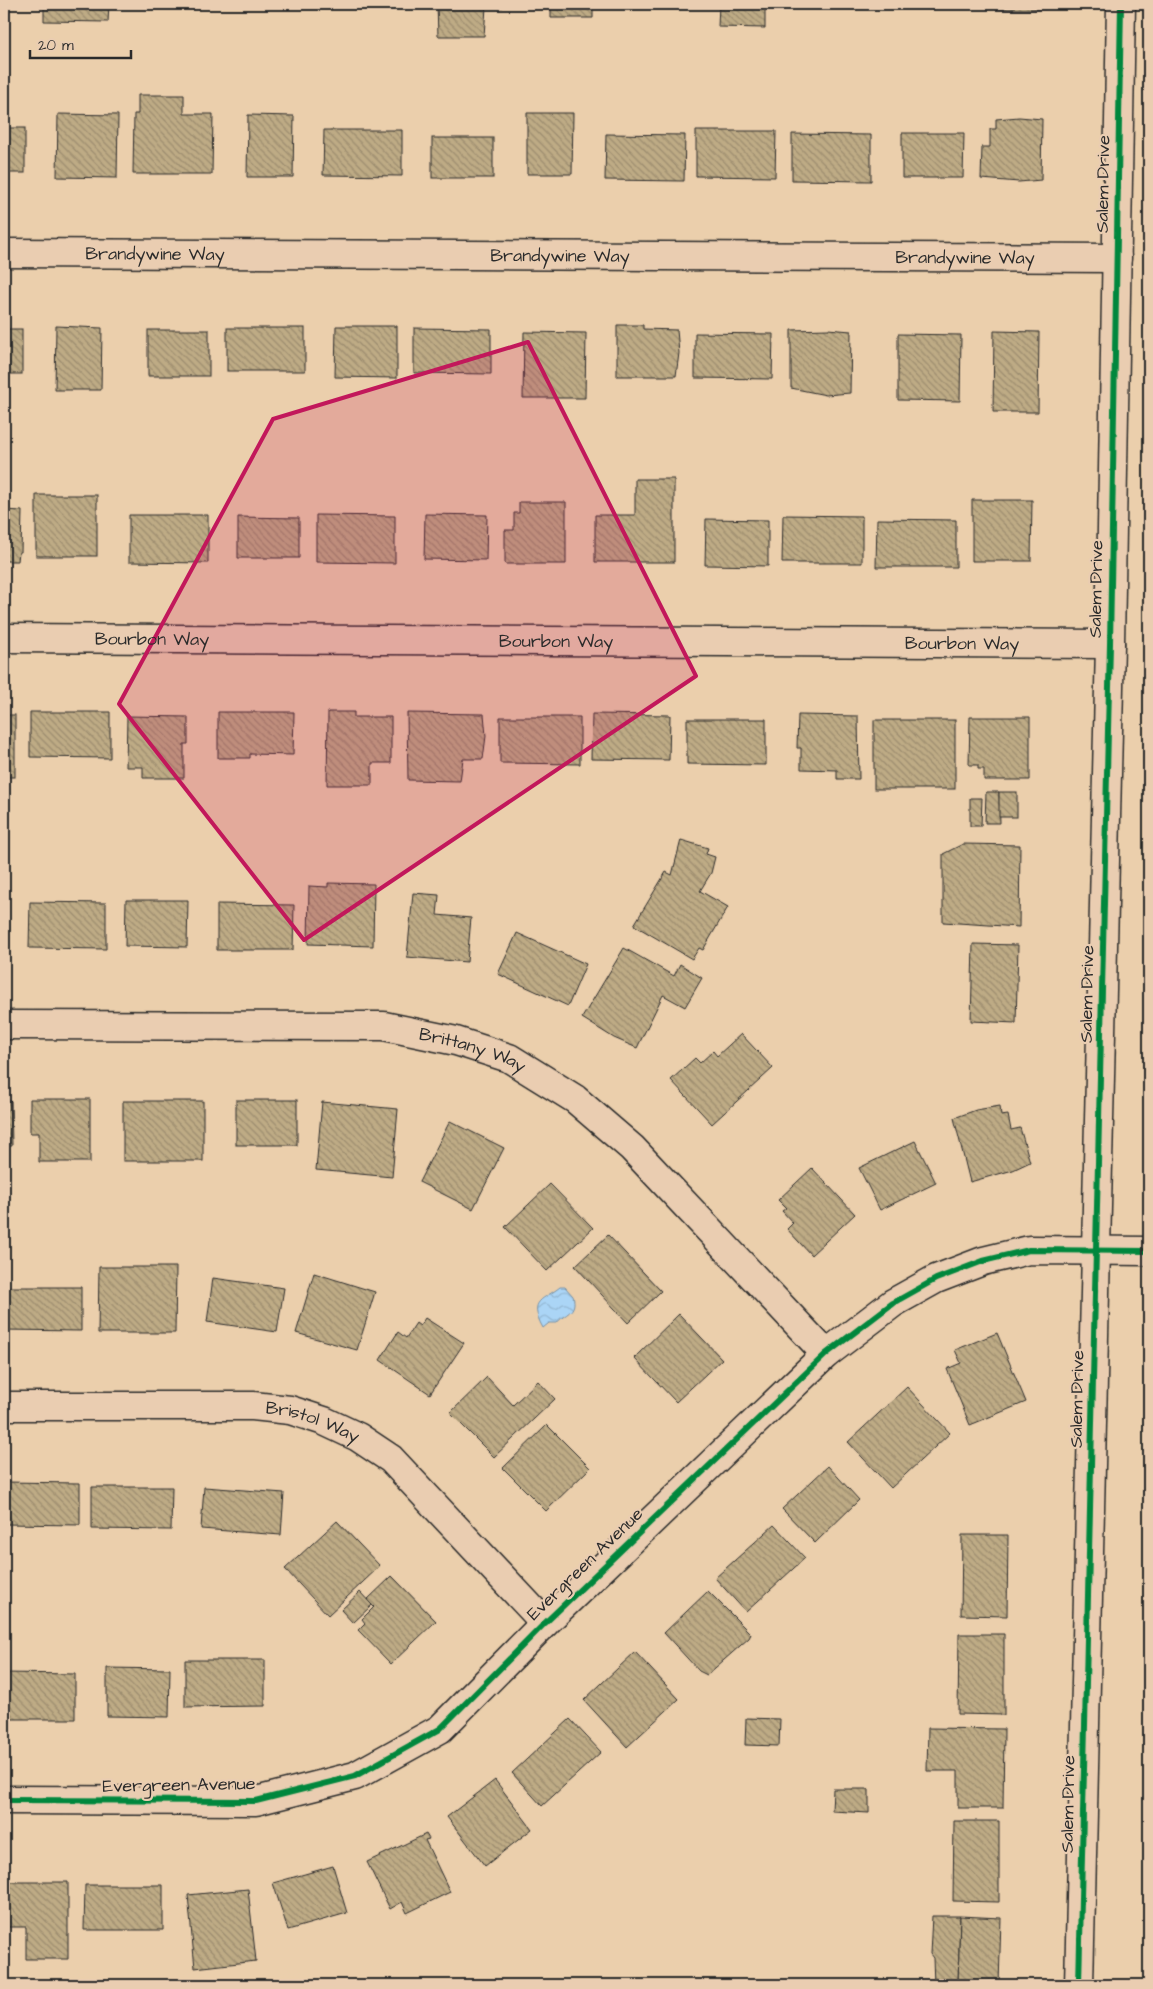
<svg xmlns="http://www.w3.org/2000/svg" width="1153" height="1989" font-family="'Architects Daughter',sans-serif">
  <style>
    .water { fill: url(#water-waves); stroke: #7891a5 }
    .building { fill: url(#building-back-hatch); stroke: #2b2b2b }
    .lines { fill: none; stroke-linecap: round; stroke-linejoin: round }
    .minor-casing { stroke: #2b2b2b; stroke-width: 31 }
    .minor { stroke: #eacdb1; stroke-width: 28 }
    .cycleway-casing { stroke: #eacdb1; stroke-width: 9 }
    .cycleway { stroke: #00873e; stroke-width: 6 }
    .marked { fill: #c2185b; fill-opacity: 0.2; stroke: #c2185b; stroke-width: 4; stroke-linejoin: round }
    .labels { text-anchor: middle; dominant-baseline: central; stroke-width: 4.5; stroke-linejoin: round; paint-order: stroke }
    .street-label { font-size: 18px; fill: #2b2b2b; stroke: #eacdb1 }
  </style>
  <defs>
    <pattern id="water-waves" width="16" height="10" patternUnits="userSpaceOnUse" patternTransform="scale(1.25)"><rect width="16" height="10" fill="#abd5f6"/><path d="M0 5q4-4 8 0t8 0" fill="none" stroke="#93b7d3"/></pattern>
    <pattern id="building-back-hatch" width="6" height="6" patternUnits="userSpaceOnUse" patternTransform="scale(1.25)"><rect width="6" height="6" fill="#beab85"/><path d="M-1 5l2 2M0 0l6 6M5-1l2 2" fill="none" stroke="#9b8b6d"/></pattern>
  </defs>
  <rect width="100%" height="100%" fill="#ebcfac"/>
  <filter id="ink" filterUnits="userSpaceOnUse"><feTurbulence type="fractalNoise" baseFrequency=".02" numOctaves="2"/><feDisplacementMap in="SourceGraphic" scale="10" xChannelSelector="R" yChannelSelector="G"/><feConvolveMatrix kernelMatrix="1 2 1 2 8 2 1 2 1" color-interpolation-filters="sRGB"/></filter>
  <g filter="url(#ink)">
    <!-- water -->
    <path class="water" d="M560,1287h5l8,9c5,17 -9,17 -16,27h-8l-6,5c-16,-29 1,-28 17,-41z"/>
    <!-- building -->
    <g class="building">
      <path d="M44,4h65l-1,18 -64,-1z"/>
      <path d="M437,4h66v3h-17l-2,29h-46z"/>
      <path d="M531,4h62v14h-42v-10h-20z"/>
      <path d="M719,4h46v24l-47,-1z"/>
      <rect x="1000" y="4" width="46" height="5"/>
      <path d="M138,95h46v19h29l-1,60h-79l1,-60h4z"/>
      <path d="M527,113h46l-1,61h-45z"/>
      <path d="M58,114l60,1 -1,63 -60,-1z"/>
      <path d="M248,115l46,1 -1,61h-46z"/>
      <path d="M1019,117l23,2 -1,61 -22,2 -38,-3 1,-32h8v-18h6v-10z"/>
      <rect x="4" y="128" width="21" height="45"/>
      <path d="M324,130h78v46l-79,-1z"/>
      <path d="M696,131h80l-1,46 -79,-1z"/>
      <path d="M902,133h62l-1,45h-61z"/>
      <path d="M606,134l79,1 -1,46 -79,-1z"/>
      <path d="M792,134l79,1v46l-79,-1z"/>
      <rect x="432" y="138" width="61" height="40"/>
      <path d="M617,325h26v4l34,1 2,23 -3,23h-59z"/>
      <path d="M56,326l46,2 -1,62h-46z"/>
      <path d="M336,326h61v52l-62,-1z"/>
      <rect x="227" y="328" width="78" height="43"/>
      <path d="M414,328l77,1v45l-77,-1z"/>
      <rect x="4" y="329" width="18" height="45"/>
      <path d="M828,329l23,2 -1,62 -24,2 -35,-7v-58z"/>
      <rect x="148" y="330" width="61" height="46"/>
      <path d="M994,331l45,1 -1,80h-45z"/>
      <path d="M524,332l62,1 -1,65h-62z"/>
      <path d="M695,333l78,1 -1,45 -77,-1z"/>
      <path d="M898,334l63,1 -1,66 -62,-1z"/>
      <path d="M635,479h39v83h-79v-47h40z"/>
      <rect x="36" y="495" width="61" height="61"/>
      <path d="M972,500h60l-1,61h-59z"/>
      <path d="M519,502h47v62h-61v-34h9v-17h5z"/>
      <path d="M4,510l18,1 -1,41h-2l-1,9h-14z"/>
      <path d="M425,514l62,1 -1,45 -62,-1z"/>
      <path d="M129,515h79v48l-79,-1z"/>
      <path d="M316,515l79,1v47l-79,-1z"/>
      <path d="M783,515l79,1v47h-80z"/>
      <path d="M238,517l61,1v40h-61z"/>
      <path d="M706,519l62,1v46l-63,-1z"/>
      <path d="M877,519l79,1v47h-80z"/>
      <path d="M30,712h80v46l-80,-1z"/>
      <path d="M218,712h76l-1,43 -43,-1v4h-32z"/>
      <path d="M328,712h26v5h37v46h-19v22h-45z"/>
      <path d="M407,713l77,1 2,22 -3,23h-20l-3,22 -52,-1z"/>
      <path d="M592,714l78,1 -1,45 -78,-1z"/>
      <rect x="4" y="715" width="11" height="62"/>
      <path d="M798,715l60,1 1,63h-22v-9l-36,-1v-21h-4z"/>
      <path d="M127,716l61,1v27h-4v34h-41v-11h-17z"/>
      <path d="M500,717h80v47l-80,-1z"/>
      <path d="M970,717h60v63h-46v-11h-6v-4h-9z"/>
      <path d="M687,719h79v46l-79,-1z"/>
      <rect x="874" y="720" width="81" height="69"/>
      <path d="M986,792h13l1,31h-15z"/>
      <rect x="999" y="792" width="18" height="25"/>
      <path d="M970,798h12l-1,28h-11z"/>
      <path d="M681,840l27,8 -2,6 9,3 -4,16 -11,18 28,16 -25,43 -4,-2 -7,11 -58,-34 32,-53 6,3z"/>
      <path d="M963,844l57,1 -1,82 -76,-5v-68z"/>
      <path d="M328,883l46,1 -1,62 -65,-2 1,-58 19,1z"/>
      <path d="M413,893l26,2 -2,20 34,3 -4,44 -60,-5z"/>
      <path d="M126,900h62l-1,47 -62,-1z"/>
      <path d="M30,902l76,1v46l-77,-1z"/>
      <path d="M217,904l77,1 -1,45h-76z"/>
      <rect x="4" y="919" width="3" height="24"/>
      <path d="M517,933l69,31 -18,42 -70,-32z"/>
      <path d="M973,944l45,1 -2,78 -45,-2z"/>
      <path d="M624,948l50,28 6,-12 22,14 -17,29 -22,-12 -26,53 -23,-10 -32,-20z"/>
      <path d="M741,1034l32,34 -61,56 -41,-44 24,-22 5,5 13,-12 4,5z"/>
      <path d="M30,1099h60v63h-51v-29h-9z"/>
      <rect x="236" y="1100" width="61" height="45"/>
      <path d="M4,1101h7l1,45h-8z"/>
      <rect x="123" y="1101" width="80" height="60"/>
      <path d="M322,1102l76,7 -6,68 -76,-7z"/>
      <path d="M1000,1106l1,10 7,-1 3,15 9,-2 10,34 -17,8 -43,12 -16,-64 22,-8z"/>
      <path d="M450,1121l54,27 -31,61 -54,-27z"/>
      <path d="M915,1141l21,42 -56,27 -21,-42z"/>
      <path d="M812,1168l43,46 -44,41 -24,-26 6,-6 -11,-12 4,-3 -8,-8z"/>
      <path d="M550,1184l43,44 -46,43 -42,-44z"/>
      <path d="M608,1235l53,56 -33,32 -53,-57z"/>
      <path d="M99,1267h77l-1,66h-77z"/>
      <path d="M314,1273l61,19 -18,58 -61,-17z"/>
      <path d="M213,1278l71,10 -7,44 -70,-10z"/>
      <path d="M4,1287h77v44l-77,-1z"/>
      <path d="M679,1314l43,45 -46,43 -42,-44z"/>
      <path d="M425,1318l39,25 -34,51 -50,-34 18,-28 8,6 10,-15 4,3z"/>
      <path d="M997,1333l29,69 -56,23 -23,-56 14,-6 -6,-13z"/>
      <path d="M487,1377l26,28 25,-24 17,18 -61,58 -44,-44z"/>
      <path d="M907,1387l43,46 -59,55 -43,-46z"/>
      <path d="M547,1425l43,43 -44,43 -43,-43z"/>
      <path d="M828,1466l31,34 -44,43 -33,-34z"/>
      <path d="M4,1482l76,1v42l-76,-1z"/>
      <path d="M92,1487h80l-1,43 -79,-1z"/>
      <path d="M204,1487l80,6 -3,42 -80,-6z"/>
      <path d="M337,1521l43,45 -52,49 -43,-46z"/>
      <path d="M774,1525l31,33 -59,54 -31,-34z"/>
      <path d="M962,1535h46l-1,81 -46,-1z"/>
      <path d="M392,1576l44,45 -45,43 -33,-34 7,-7 -3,-4 12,-12 -7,-7z"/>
      <path d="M708,1591l43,43 -2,4 -42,37 -8,-4 -35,-38z"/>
      <path d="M360,1592l12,13 -19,18 -12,-13z"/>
      <path d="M959,1634h45v81l-46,-1z"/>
      <path d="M635,1652l44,47 -52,48 -43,-47z"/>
      <path d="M185,1660h80v46l-80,1z"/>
      <path d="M107,1668l63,1 -1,48 -62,-1z"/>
      <path d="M4,1673l71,1v45h-71z"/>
      <path d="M746,1718l34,1 -1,27 -34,-1z"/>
      <path d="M570,1719l31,33 -59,54 -30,-33z"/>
      <path d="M928,1728l76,1 -1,79h-45v-37h-31z"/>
      <path d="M495,1780l37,49 -47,37 -38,-49z"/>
      <path d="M833,1789h36v24l-37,-2z"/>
      <path d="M954,1821h45v81l-46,-1z"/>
      <path d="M426,1834l3,5 -4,1 25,52 -43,21 -5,-11 -12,7 -23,-47z"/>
      <path d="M333,1866l14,47 -59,17 -15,-47z"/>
      <path d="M4,1882h64v77h-42v-32h-22z"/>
      <path d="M85,1885h78v45h-79z"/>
      <path d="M248,1889l8,72 -61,7 -7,-73z"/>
      <path d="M932,1916h28l-2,69h-24l-1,-27 -3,-4z"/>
      <path d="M960,1916l41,2 -2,67h-41z"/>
    </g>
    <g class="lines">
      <!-- minor casing -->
      <g class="minor-casing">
        <g id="minor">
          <path id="s1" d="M4,253l1113,5"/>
          <path id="s2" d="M4,638l1106,6"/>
          <path id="s3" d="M4,1025l380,1 72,15 53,17 66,41 57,49 194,206"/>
          <path id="s4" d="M4,1406h249l37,4 34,11 34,16 33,22 154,164"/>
          <path d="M4,1800l252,1 99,-25 85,-47 105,-106 281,-269 67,-51 43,-24 47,-18 46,-11 120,1"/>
          <path d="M1079,1985l31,-1341 11,-640"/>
        </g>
      </g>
      <!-- minor -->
      <use href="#minor" class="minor"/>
      <!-- cycleway casing -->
      <g class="cycleway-casing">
        <g id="cycleway">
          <path d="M4,1800l252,1 99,-25 85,-47 105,-106 281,-269 67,-51 43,-24 47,-18 46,-11 120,1"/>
          <path d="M1079,1985l31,-1341 11,-640"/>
        </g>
      </g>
      <!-- cycleway -->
      <use href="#cycleway" class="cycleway"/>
    </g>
  </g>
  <!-- marked area -->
  <path class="marked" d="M528,342l168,334 -392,264 -185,-236 154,-285z"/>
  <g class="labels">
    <!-- street labels -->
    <g class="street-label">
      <text transform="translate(1103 184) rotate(-89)">Salem Drive</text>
      <text stroke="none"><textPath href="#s1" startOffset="151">Brandywine Way</textPath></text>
      <text stroke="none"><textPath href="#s1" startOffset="556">Brandywine Way</textPath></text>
      <text stroke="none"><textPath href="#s1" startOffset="961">Brandywine Way</textPath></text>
      <text transform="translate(1096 589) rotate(-89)">Salem Drive</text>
      <text stroke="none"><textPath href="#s2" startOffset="148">Bourbon Way</textPath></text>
      <text stroke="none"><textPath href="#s2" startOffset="552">Bourbon Way</textPath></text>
      <text stroke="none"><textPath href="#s2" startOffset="958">Bourbon Way</textPath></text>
      <text transform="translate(1087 994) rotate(-89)">Salem Drive</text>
      <text stroke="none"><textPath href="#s3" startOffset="472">Brittany Way</textPath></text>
      <text transform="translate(1077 1399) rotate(-89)">Salem Drive</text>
      <text stroke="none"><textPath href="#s4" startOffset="311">Bristol Way</textPath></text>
      <text transform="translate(585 1564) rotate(-44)">Evergreen Avenue</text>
      <text transform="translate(179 1785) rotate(-1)">Evergreen Avenue</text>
      <text transform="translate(1068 1804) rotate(-89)">Salem Drive</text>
    </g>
  </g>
  <!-- margin -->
  <rect width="1153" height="1989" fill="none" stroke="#eacdb1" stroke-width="20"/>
  <rect x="10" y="10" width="1133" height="1969" fill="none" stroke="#2b2b2b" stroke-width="2" filter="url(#ink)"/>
  <!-- scale -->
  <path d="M30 50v8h101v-8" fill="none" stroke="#2b2b2b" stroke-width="2.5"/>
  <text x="38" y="50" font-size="15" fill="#2b2b2b" stroke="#eacdb1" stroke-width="4" paint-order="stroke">20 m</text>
</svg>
